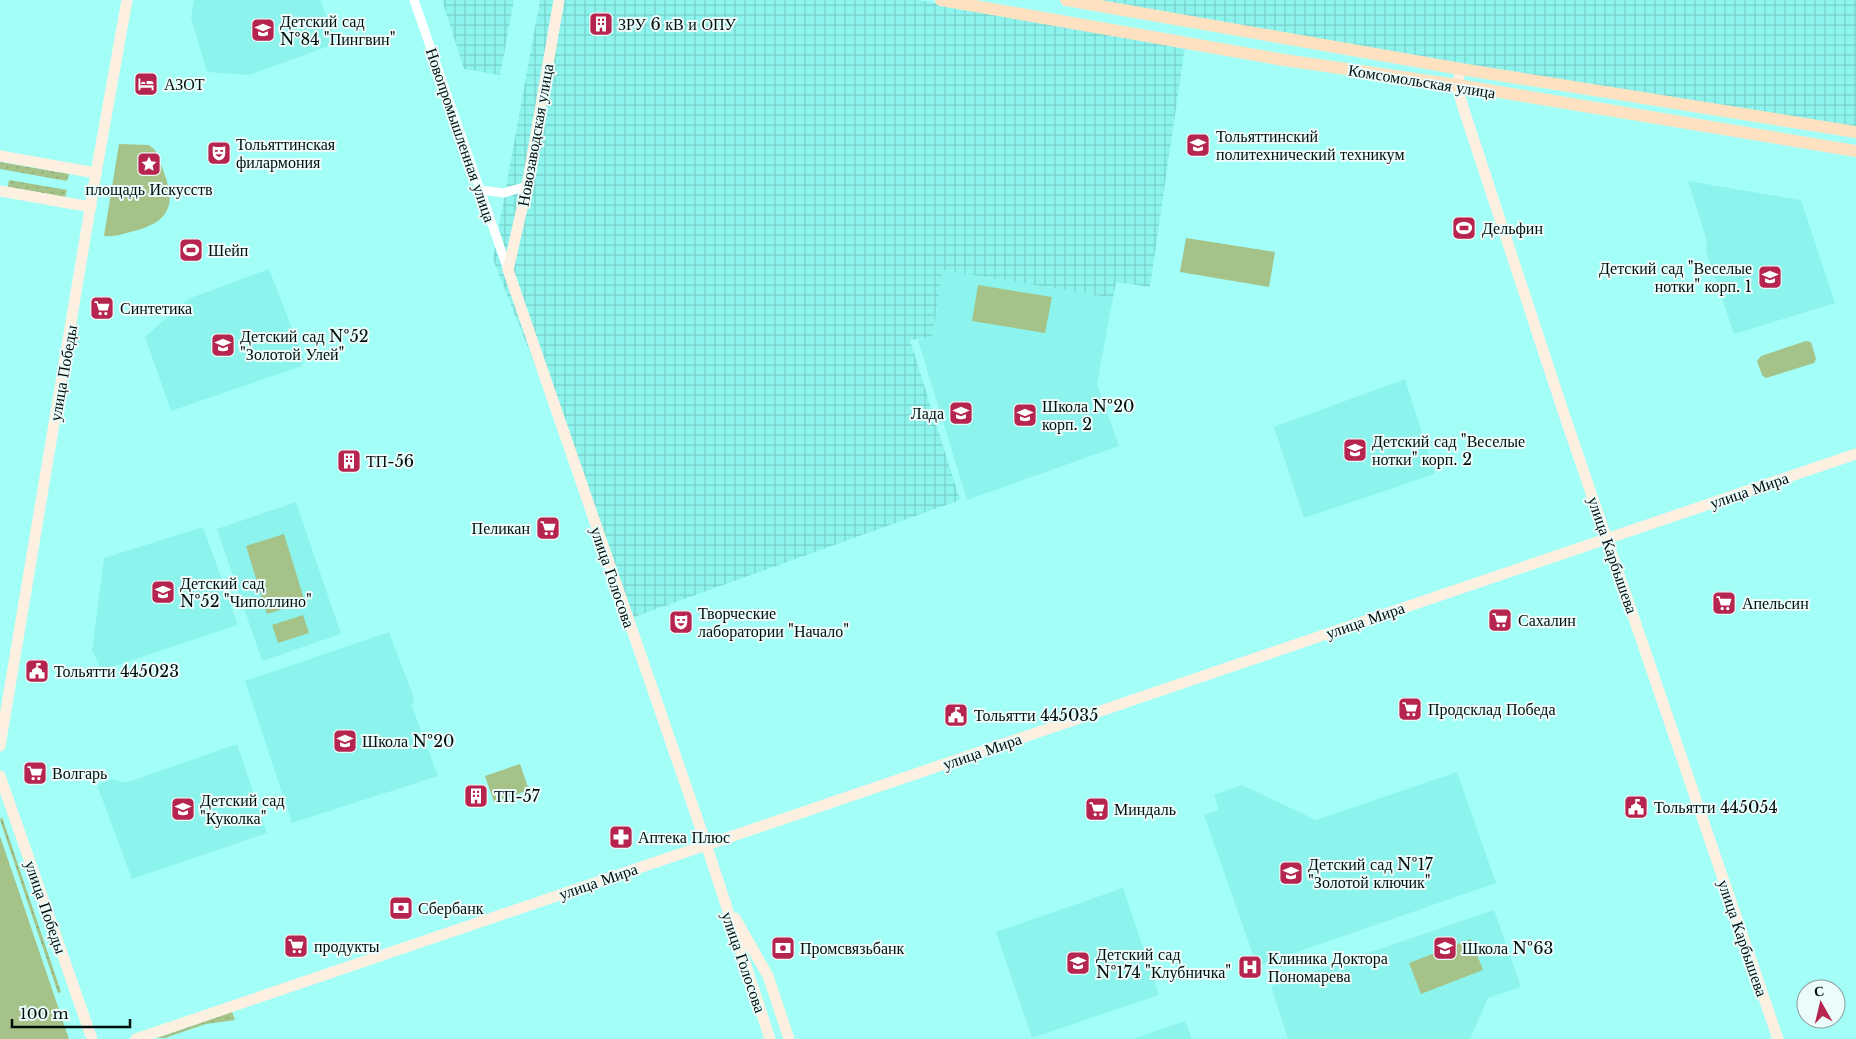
<svg xmlns="http://www.w3.org/2000/svg" width="1856" height="1039" font-family="'Libre Baskerville',serif">
  <style>
    .built { fill: #8df4ed }
    .industrial { fill: url(#industrial-grid) }
    .grass { fill: url(#grass-dots) }
    .park { fill: #a5c388 }
    .lines { fill: none; stroke-linecap: round; stroke-linejoin: round }
    .street { stroke: #fff; stroke-width: 9 }
    .secondary { stroke: #fef0e0; stroke-width: 11 }
    .primary { stroke: #fde1c1; stroke-width: 12 }
    .labels { text-anchor: middle; dominant-baseline: central; stroke-width: 4; stroke-linejoin: round; paint-order: stroke }
    .poi-label { font-size: 16px; fill: #000f0e; stroke: #ebfcfa; text-anchor: start }
    .street-label { font-size: 16px; fill: #000f0e; stroke: #ebfcfa }
  </style>
  <defs>
    <pattern id="industrial-grid" width="8" height="8" patternUnits="userSpaceOnUse" patternTransform="scale(1.25)"><rect width="8" height="8" fill="#8df4ed"/><path d="M0 4h8M4 0v8" fill="none" stroke="#78d0ca"/></pattern>
    <pattern id="grass-dots" width="8" height="8" patternUnits="userSpaceOnUse" patternTransform="scale(1.25)"><rect width="8" height="8" fill="#a5c388"/><path d="M2 2h.1M6 6h.1" fill="none" stroke="#8ca674" stroke-width="1.8" stroke-linecap="round"/></pattern>
  </defs>
  <rect width="100%" height="100%" fill="#a3fef7"/>
  <!-- built -->
  <g class="built">
    <path d="M194,0h126l17,43 -88,32 -42,-3 -16,-54z"/>
    <path d="M1688,181l113,19 34,103 -101,31 -28,-83 1,-10z"/>
    <path d="M269,269l35,90 -2,7 -131,45 -26,-74 43,-38z"/>
    <path d="M943,270l170,28 -16,86 22,62 -152,54 -49,-160 14,-2z"/>
    <path d="M1405,379l30,95 -131,44 -30,-91z"/>
    <path d="M296,502l45,132 -79,27 -45,-132z"/>
    <path d="M203,527l35,98 -136,45 -10,-19 12,-93z"/>
    <path d="M389,632l25,66 -2,8 26,70 -146,47 -47,-142z"/>
    <path d="M237,744l30,89 -135,46 -35,-94 16,-6 12,4z"/>
    <path d="M1457,772l39,111 -239,83 -53,-151 15,-5 -5,-15 28,-10 74,35z"/>
    <path d="M1123,888l36,107 -127,43 -36,-106z"/>
    <path d="M1494,910l27,77 -33,11 -18,41h-182l-17,-53z"/>
    <path d="M1185,1021l7,18h-59z"/>
  </g>
  <!-- industrial -->
  <g class="industrial">
    <path d="M442,0h72l-14,75 -36,-6z"/>
    <path d="M540,0h377l268,46 -35,241 -34,-5 -3,16 -170,-28 -11,68 -22,2 50,160 -326,117 -141,-358z"/>
    <path d="M1071,0h785v131z"/>
  </g>
  <!-- grass -->
  <g class="grass">
    <path d="M0,162l69,12 -2,7 -67,-12z"/>
    <path d="M9,180l58,10 -2,7 -57,-10z"/>
    <path d="M2,817l59,175 -3,1 -58,-173z"/>
    <path d="M232,1012l3,8 -29,4 -41,14h-8z"/>
  </g>
  <!-- park -->
  <g class="park">
    <path d="M119,144l30,1 6,5c14,35 31,66 -17,80 -12,3 -21,7 -34,6z"/>
    <path d="M1186,238l89,14 -6,35 -89,-15z"/>
    <path d="M978,285l74,12 -7,36 -73,-12z"/>
    <path d="M1806,341l5,1 5,17 -2,4 -48,15 -4,-3 -5,-14 4,-5z"/>
    <path d="M284,534l21,68 -38,12 -21,-68z"/>
    <path d="M303,615l6,18 -31,10 -6,-18z"/>
    <path d="M520,764l9,26 -35,12 -9,-26z"/>
    <path d="M0,836l69,203h-69z"/>
    <path d="M1471,939l12,31 -62,24 -12,-31z"/>
  </g>
  <g class="lines">
    <!-- street -->
    <g class="street">
      <path d="M414,0l94,270"/>
      <path d="M481,190l23,3 23,-7"/>
    </g>
    <!-- secondary -->
    <g class="secondary">
      <path d="M559,0l-32,186 -19,84 198,574 64,195"/>
      <path d="M1461,69l-4,16 6,22 101,307 214,625"/>
      <path d="M0,156l96,17"/>
      <path d="M0,191l91,16"/>
      <path d="M0,746l96,-573 31,-173"/>
      <path d="M0,776l92,263"/>
      <path d="M735,918l33,58 21,63"/>
      <path d="M136,1039l1720,-585"/>
    </g>
    <!-- primary -->
    <g class="primary">
      <path d="M941,0l343,60 173,25 399,66"/>
      <path d="M1066,0l395,69 395,63"/>
    </g>
  </g>
  <!-- icons -->
  <defs>
    <g id="building-square" transform="scale(1.25)"><rect x="-9" y="-9" width="18" height="18" rx="4" fill="#b6254f" stroke="#ebfcfa"/><path d="M-4-6H4V6H1V3H-1V6H-4ZM-2.5-4.3h1.7v1.8h-1.7ZM.8-4.3h1.7v1.8H.8ZM-2.5-1h1.7V.8h-1.7ZM.8-1h1.7V.8H.8Z" fill="#fff"/></g>
    <g id="school-square" transform="scale(1.25)"><rect x="-9" y="-9" width="18" height="18" rx="4" fill="#b6254f" stroke="#ebfcfa"/><path d="M0-5L7-2L0 1L-7-2ZM-4 1L0 2.5L4 1V4Q0 6-4 4Z" fill="#fff"/></g>
    <g id="hotel-square" transform="scale(1.25)"><rect x="-9" y="-9" width="18" height="18" rx="4" fill="#b6254f" stroke="#ebfcfa"/><path d="M-6-4.5h1.5V1H6V5H4.5V3h-9V5H-6ZM-4 0a1.8 1.8 0 1 1 3.6 0ZM.5 0V-2.5h3Q6-2.5 6 0Z" fill="#fff"/></g>
    <g id="university-square" transform="scale(1.25)"><rect x="-9" y="-9" width="18" height="18" rx="4" fill="#b6254f" stroke="#ebfcfa"/><path d="M0-5L7-2L0 1L-7-2ZM-4 1L0 2.5L4 1V4Q0 6-4 4Z" fill="#fff"/></g>
    <g id="theatre-square" transform="scale(1.25)"><rect x="-9" y="-9" width="18" height="18" rx="4" fill="#b6254f" stroke="#ebfcfa"/><path d="M-5-5.5Q0-4 5-5.5V0Q5 5 0 6Q-5 5-5 0ZM-3.3-2.5H-1v1.5H-3.3ZM1-2.5H3.3v1.5H1ZM-2.8 1Q0 5.5 2.8 1Z" fill="#fff"/></g>
    <g id="sight-square" transform="scale(1.25)"><rect x="-9" y="-9" width="18" height="18" rx="4" fill="#b6254f" stroke="#ebfcfa"/><path d="M0-6L1.8-2.2L6-1.7L2.9 1.2L3.7 5.4L0 3.3L-3.7 5.4L-2.9 1.2L-6-1.7L-1.8-2.2Z" fill="#fff"/></g>
    <g id="stadium-square" transform="scale(1.25)"><rect x="-9" y="-9" width="18" height="18" rx="4" fill="#b6254f" stroke="#ebfcfa"/><path d="M0-5a6.5 5 0 1 0 0 10a6.5 5 0 1 0 0-10ZM-3.5-1.8h7v3.6h-7Z" fill="#fff"/></g>
    <g id="supermarket-square" transform="scale(1.25)"><rect x="-9" y="-9" width="18" height="18" rx="4" fill="#b6254f" stroke="#ebfcfa"/><path d="M-6-5.5h2.5l.6 2H6L4.5 2H-2.5L-4.4-4H-6ZM-1.5 3.2a1.3 1.3 0 1 0 .1 0ZM3 3.2a1.3 1.3 0 1 0 .1 0Z" fill="#fff"/></g>
    <g id="civic-square" transform="scale(1.25)"><rect x="-9" y="-9" width="18" height="18" rx="4" fill="#b6254f" stroke="#ebfcfa"/><path d="M-.6-6.5H3V-4.5H.6V-3L4-1V1h2V6H-6V1h2V-1L-.6-3ZM-1.2 2.5V6h2.4V2.5Z" fill="#fff"/></g>
    <g id="pharmacy-square" transform="scale(1.25)"><rect x="-9" y="-9" width="18" height="18" rx="4" fill="#b6254f" stroke="#ebfcfa"/><path d="M-2-6h4v4h4v4h-4v4h-4v-4h-4v-4h4Z" fill="#fff"/></g>
    <g id="bank-square" transform="scale(1.25)"><rect x="-9" y="-9" width="18" height="18" rx="4" fill="#b6254f" stroke="#ebfcfa"/><path d="M-6-4H6V4H-6ZM0-2.3a2.3 2.3 0 1 0 0 4.6a2.3 2.3 0 1 0 0-4.6Z" fill="#fff"/></g>
    <g id="hospital-square" transform="scale(1.25)"><rect x="-9" y="-9" width="18" height="18" rx="4" fill="#b6254f" stroke="#ebfcfa"/><path d="M-5-5h3v3.5h4V-5h3V5h-3V1.5h-4V5h-3Z" fill="#fff"/></g>
  </defs>
  <g fill-rule="evenodd">
    <use href="#building-square" x="601" y="24"/>
    <use href="#school-square" x="263" y="30"/>
    <use href="#hotel-square" x="146" y="84"/>
    <use href="#university-square" x="1198" y="145"/>
    <use href="#theatre-square" x="219" y="153"/>
    <use href="#sight-square" x="149" y="164"/>
    <use href="#stadium-square" x="1464" y="228"/>
    <use href="#stadium-square" x="191" y="250"/>
    <use href="#school-square" x="1770" y="277"/>
    <use href="#supermarket-square" x="102" y="308"/>
    <use href="#school-square" x="223" y="345"/>
    <use href="#school-square" x="961" y="413"/>
    <use href="#school-square" x="1025" y="415"/>
    <use href="#school-square" x="1355" y="450"/>
    <use href="#building-square" x="349" y="461"/>
    <use href="#supermarket-square" x="548" y="528"/>
    <use href="#school-square" x="163" y="592"/>
    <use href="#supermarket-square" x="1724" y="603"/>
    <use href="#supermarket-square" x="1500" y="620"/>
    <use href="#theatre-square" x="681" y="622"/>
    <use href="#civic-square" x="37" y="671"/>
    <use href="#supermarket-square" x="1410" y="709"/>
    <use href="#civic-square" x="956" y="715"/>
    <use href="#school-square" x="345" y="741"/>
    <use href="#supermarket-square" x="35" y="773"/>
    <use href="#building-square" x="476" y="796"/>
    <use href="#civic-square" x="1636" y="807"/>
    <use href="#school-square" x="183" y="809"/>
    <use href="#supermarket-square" x="1097" y="809"/>
    <use href="#pharmacy-square" x="621" y="837"/>
    <use href="#school-square" x="1291" y="873"/>
    <use href="#bank-square" x="401" y="908"/>
    <use href="#supermarket-square" x="296" y="946"/>
    <use href="#bank-square" x="783" y="948"/>
    <use href="#school-square" x="1445" y="948"/>
    <use href="#school-square" x="1078" y="963"/>
    <use href="#hospital-square" x="1250" y="967"/>
  </g>
  <g class="labels">
    <!-- poi labels -->
    <g class="poi-label">
      <text x="280" y="21">Детский сад<tspan x="280" dy="18">№84 "Пингвин"</tspan></text>
      <text x="618" y="24">ЗРУ 6 кВ и ОПУ</text>
      <text x="164" y="84">АЗОТ</text>
      <text x="1216" y="136">Тольяттинский<tspan x="1216" dy="18">политехнический техникум</tspan></text>
      <text x="236" y="144">Тольяттинская<tspan x="236" dy="18">филармония</tspan></text>
      <text x="149" y="189" text-anchor="middle">площадь Искусств</text>
      <text x="1482" y="228">Дельфин</text>
      <text x="208" y="250">Шейп</text>
      <text x="1752" y="268" text-anchor="end">Детский сад "Веселые<tspan x="1752" dy="18">нотки" корп. 1</tspan></text>
      <text x="120" y="308">Синтетика</text>
      <text x="240" y="336">Детский сад №52<tspan x="240" dy="18">"Золотой Улей"</tspan></text>
      <text x="1042" y="406">Школа №20<tspan x="1042" dy="18">корп. 2</tspan></text>
      <text x="944" y="413" text-anchor="end">Лада</text>
      <text x="1372" y="441">Детский сад "Веселые<tspan x="1372" dy="18">нотки" корп. 2</tspan></text>
      <text x="366" y="461">ТП-56</text>
      <text x="530" y="528" text-anchor="end">Пеликан</text>
      <text x="180" y="583">Детский сад<tspan x="180" dy="18">№52 "Чиполлино"</tspan></text>
      <text x="1742" y="603">Апельсин</text>
      <text x="698" y="613">Творческие<tspan x="698" dy="18">лаборатории "Начало"</tspan></text>
      <text x="1518" y="620">Сахалин</text>
      <text x="54" y="671">Тольятти 445023</text>
      <text x="1428" y="709">Продсклад Победа</text>
      <text x="974" y="715">Тольятти 445035</text>
      <text x="362" y="741">Школа №20</text>
      <text x="52" y="773">Волгарь</text>
      <text x="494" y="796">ТП-57</text>
      <text x="200" y="800">Детский сад<tspan x="200" dy="18">"Куколка"</tspan></text>
      <text x="1654" y="807">Тольятти 445054</text>
      <text x="1114" y="809">Миндаль</text>
      <text x="638" y="837">Аптека Плюс</text>
      <text x="1308" y="864">Детский сад №17<tspan x="1308" dy="18">"Золотой ключик"</tspan></text>
      <text x="418" y="908">Сбербанк</text>
      <text x="314" y="946">продукты</text>
      <text x="800" y="948">Промсвязьбанк</text>
      <text x="1462" y="948">Школа №63</text>
      <text x="1096" y="954">Детский сад<tspan x="1096" dy="18">№174 "Клубничка"</tspan></text>
      <text x="1268" y="958">Клиника Доктора<tspan x="1268" dy="18">Пономарева</tspan></text>
    </g>
    <!-- street labels -->
    <g class="street-label">
      <text transform="translate(1422 81) rotate(9)">Комсомольская улица</text>
      <text transform="translate(461 135) rotate(71)">Новопромышленная улица</text>
      <text transform="translate(535 135) rotate(-80)">Новозаводская улица</text>
      <text transform="translate(63 373) rotate(-80)">улица Победы</text>
      <text transform="translate(1749 490) rotate(-19)">улица Мира</text>
      <text transform="translate(1613 555) rotate(71)">улица Карбышева</text>
      <text transform="translate(613 577) rotate(71)">улица Голосова</text>
      <text transform="translate(1365 620) rotate(-19)">улица Мира</text>
      <text transform="translate(982 751) rotate(-19)">улица Мира</text>
      <text transform="translate(598 881) rotate(-19)">улица Мира</text>
      <text transform="translate(46 907) rotate(71)">улица Победы</text>
      <text transform="translate(1743 938) rotate(71)">улица Карбышева</text>
      <text transform="translate(744 962) rotate(71)">улица Голосова</text>
    </g>
  </g>
  <!-- north arrow -->
  <g transform="translate(1821 1004) rotate(352)"><circle r="24" fill="#ebfcfa" stroke="#8d9d9c"/>
  <path d="M0-4L9 19L0 12L-9 19Z" fill="#b6254f"/>
  <text y="-8" font-size="14" font-weight="bold" text-anchor="middle" fill="#000f0e">С</text>
  </g>
  <!-- scale -->
  <path d="M12 1019v8h118v-8" fill="none" stroke="#000f0e" stroke-width="2.5"/>
  <text x="20" y="1019" font-size="15" fill="#000f0e" stroke="#ebfcfa" stroke-width="4" paint-order="stroke">100 m</text>
</svg>
